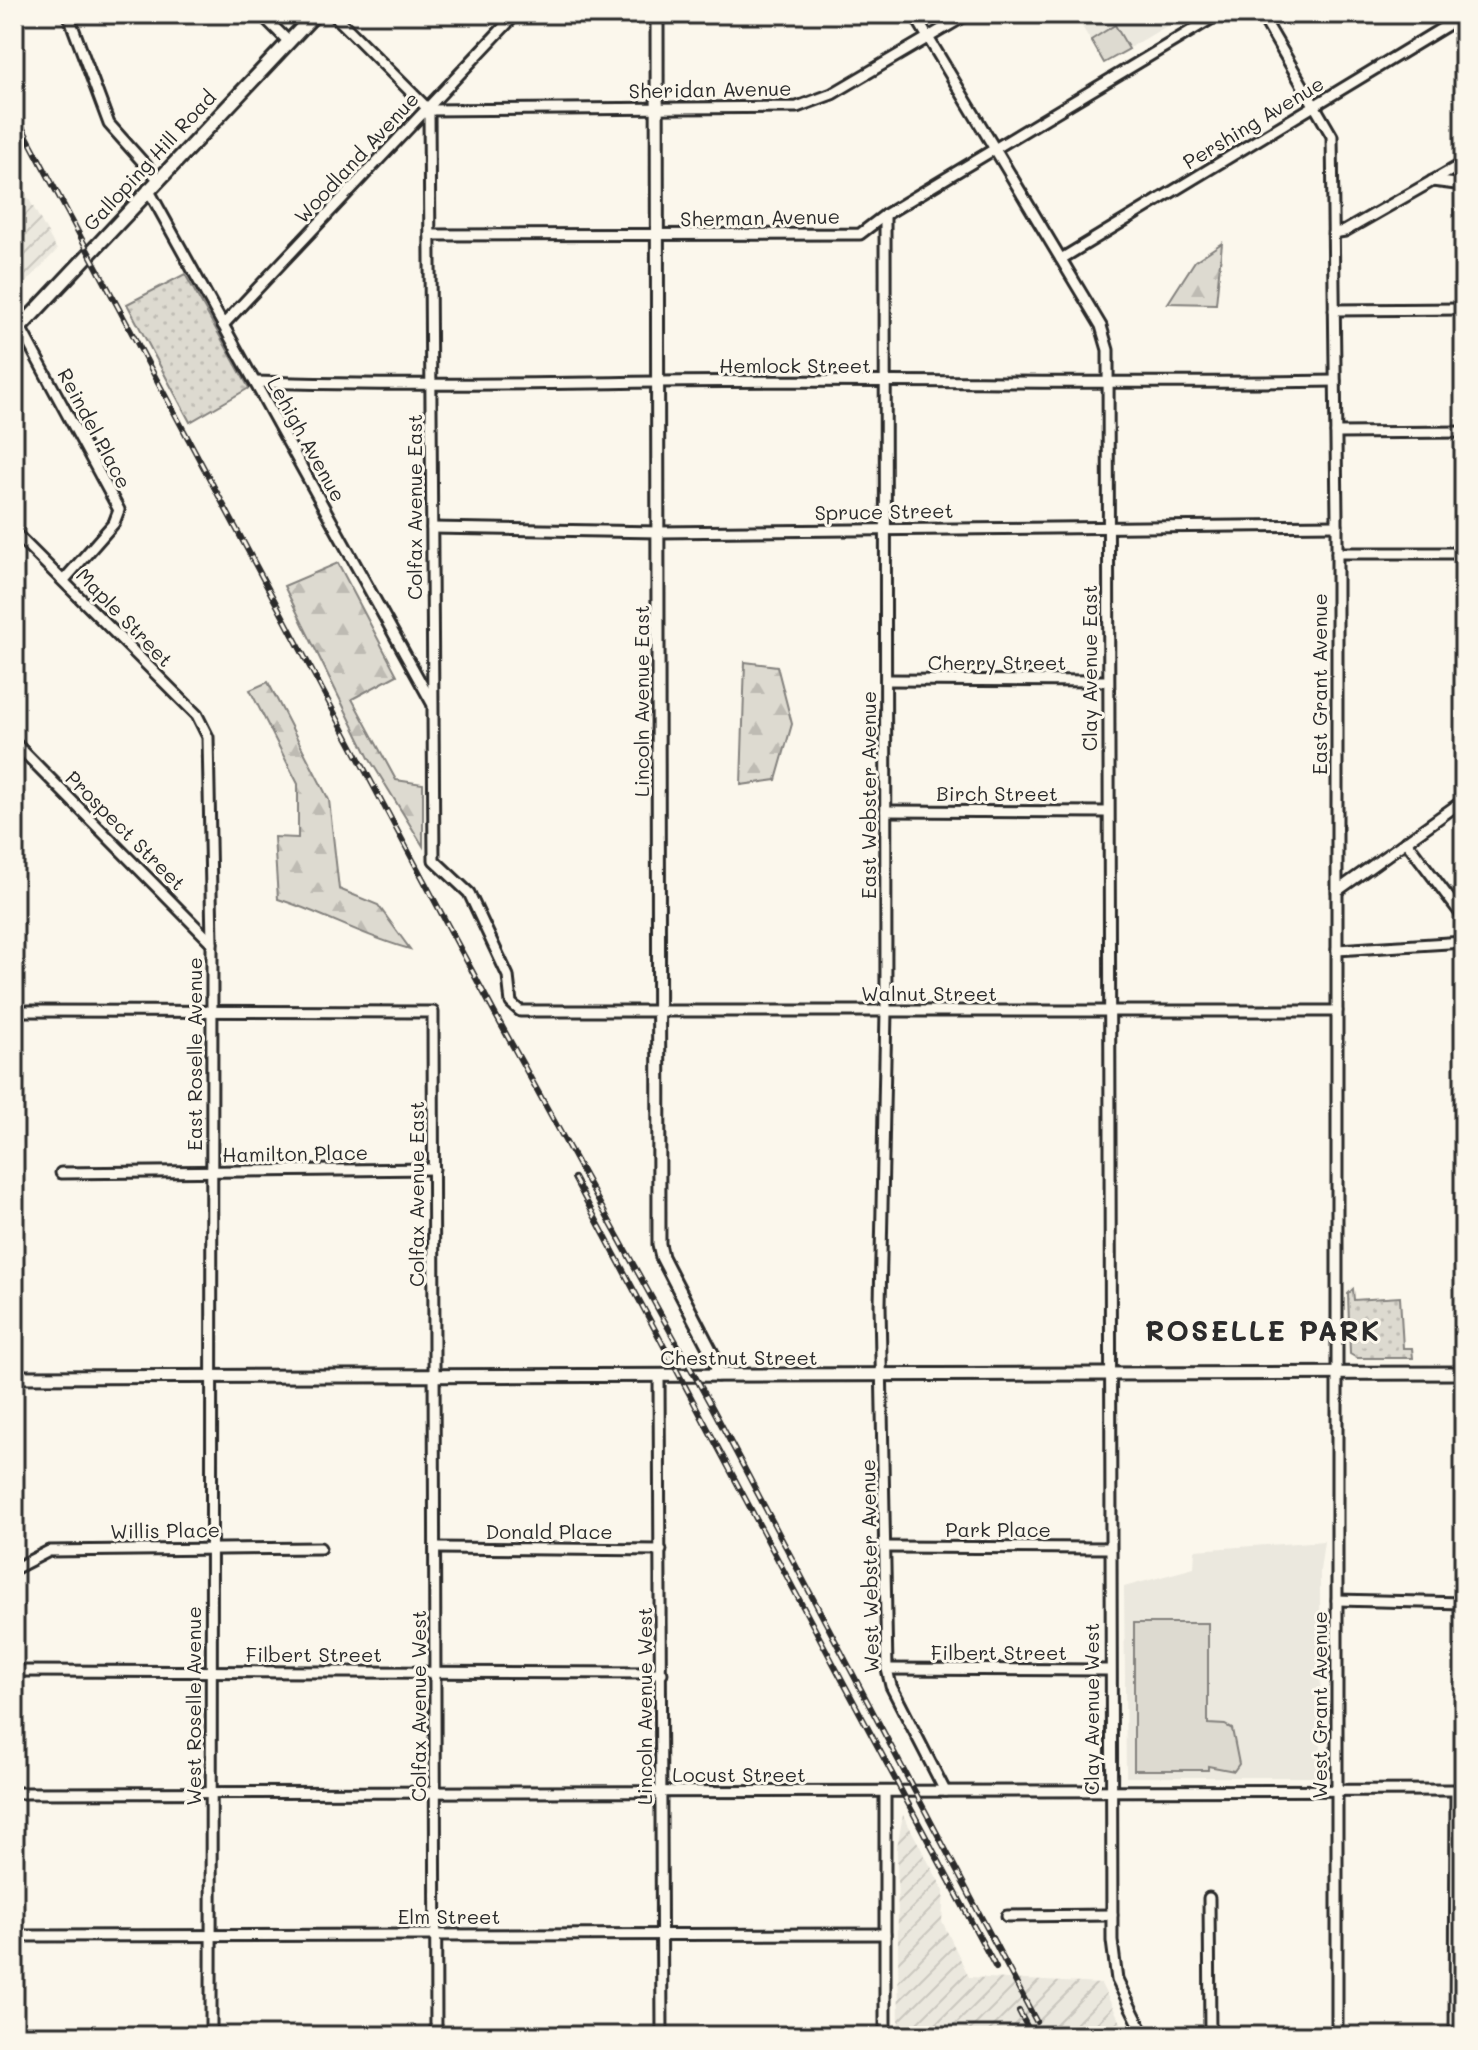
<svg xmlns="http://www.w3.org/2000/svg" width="1478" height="2050" font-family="Mali,sans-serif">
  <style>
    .built { fill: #ebe8de }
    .industrial { fill: url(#industrial-furrows) }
    .forest { fill: url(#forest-firs); stroke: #84827e; stroke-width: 2 }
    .park { fill: url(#park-dots); stroke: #84827e; stroke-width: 2 }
    .garden { fill: #dddad0; stroke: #84827e; stroke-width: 2 }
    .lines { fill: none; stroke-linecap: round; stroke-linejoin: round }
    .minor-casing { stroke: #2b2b2b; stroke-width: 15 }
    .tertiary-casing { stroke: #2b2b2b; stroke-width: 17 }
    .secondary-casing { stroke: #2b2b2b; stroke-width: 18 }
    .minor { stroke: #fbf7ec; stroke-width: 9 }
    .tertiary { stroke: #fbf7ec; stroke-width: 11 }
    .secondary { stroke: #fbf7ec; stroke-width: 12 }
    .rail-casing { stroke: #2b2b2b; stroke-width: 6 }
    .rail { stroke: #fbf7ec; stroke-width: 3; stroke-dasharray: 9; stroke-linecap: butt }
    .labels { text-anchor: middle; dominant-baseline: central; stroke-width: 6; stroke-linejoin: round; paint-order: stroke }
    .street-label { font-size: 20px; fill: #2b2b2b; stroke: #fbf7ec }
    .district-label { font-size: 28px; font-weight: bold; letter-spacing: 2px; fill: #2b2b2b; stroke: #fbf7ec }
  </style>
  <defs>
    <pattern id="industrial-furrows" width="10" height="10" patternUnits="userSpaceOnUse" patternTransform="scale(2)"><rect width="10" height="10" fill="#ebe8de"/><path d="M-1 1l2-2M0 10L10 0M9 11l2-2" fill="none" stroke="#cac7bf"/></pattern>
    <pattern id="forest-firs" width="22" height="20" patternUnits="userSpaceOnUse" patternTransform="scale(2)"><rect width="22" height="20" fill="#dddad0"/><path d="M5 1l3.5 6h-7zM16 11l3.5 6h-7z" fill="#bebbb3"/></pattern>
    <pattern id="park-dots" width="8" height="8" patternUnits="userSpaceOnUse" patternTransform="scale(2)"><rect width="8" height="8" fill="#dddad0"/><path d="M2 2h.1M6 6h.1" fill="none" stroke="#bebbb3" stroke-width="1.8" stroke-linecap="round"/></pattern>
  </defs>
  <rect width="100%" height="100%" fill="#fbf7ec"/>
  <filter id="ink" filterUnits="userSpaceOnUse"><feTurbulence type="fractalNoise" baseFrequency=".0125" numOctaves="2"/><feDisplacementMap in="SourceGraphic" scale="16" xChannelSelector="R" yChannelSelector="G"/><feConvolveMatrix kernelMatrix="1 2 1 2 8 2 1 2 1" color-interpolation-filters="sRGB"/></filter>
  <g filter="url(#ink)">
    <!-- built -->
    <g class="built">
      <path d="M1094,14h93l-83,49 -24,-40z"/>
      <path d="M1324,1541l-4,30 1,206h-195l-2,-190 70,-19 1,-18z"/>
    </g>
    <!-- industrial -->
    <g class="industrial">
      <path d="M14,172l43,78 -43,45z"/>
      <path d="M903,1815l41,76 -2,30 27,56 132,7 27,52h-229l-2,-189z"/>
    </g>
    <!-- forest -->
    <g class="forest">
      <path d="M1222,243l-6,61 -48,-1 27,-42z"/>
      <path d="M338,563l59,112 -45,24 44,81 27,4v62l-54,-88 -85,-172z"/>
      <path d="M745,662l32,4 15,58 -16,56 -35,5z"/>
      <path d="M268,682l61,118 10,89 39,16 32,44c-46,-12 -87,-36 -132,-50l-4,-62 24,1v-54l-48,-94z"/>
    </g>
    <!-- park -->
    <g class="park">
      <path d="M185,274l64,114 -59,34 -63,-118z"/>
      <path d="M1353,1289l1,11 46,-3 3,51h9l1,10h-56l-7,-4 -2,-60z"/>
    </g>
    <!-- garden -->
    <g class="garden">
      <path d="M1115,25l14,24 -25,14 -13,-23z"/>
      <path d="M1134,1623h74v101l17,1 7,4 7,35 -5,7 -26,-5v4h-74z"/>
    </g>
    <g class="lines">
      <!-- minor casing -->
      <g class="minor-casing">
        <g id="minor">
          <path d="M68,14l41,110 49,55"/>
          <path d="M261,14l28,28"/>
          <path d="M333,14l96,96 5,750 35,33 39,83 3,27 9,8h817"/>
          <path d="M914,14l187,312 7,24 4,1591 5,39 28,56"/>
          <path d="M1261,14l71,122 5,381v1519"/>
          <path d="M429,110l368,-3 35,-13 136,-80"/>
          <path d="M1432,181l32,4"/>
          <path d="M148,189l284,514"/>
          <path d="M885,215l1,796 -6,294 7,364 4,17 54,105"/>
          <path d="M1333,233l12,-2 119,-68"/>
          <path d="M430,235l430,-1 25,-19 334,-201"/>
          <path d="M1061,259l403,-244"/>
          <path d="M1334,310l130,-1"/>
          <path d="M223,325l293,-311"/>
          <path d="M20,327l99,183 -5,13 -50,57"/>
          <path d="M255,382c135,4 269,2 404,0 225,-3 451,3 676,-1"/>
          <path d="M1336,433l128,-1"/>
          <path d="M432,528l227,4 678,-7"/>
          <path d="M14,532l183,183 11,22 4,206 -1,1093"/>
          <path d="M1337,553h127"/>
          <path d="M886,680l221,1"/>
          <path d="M14,742l198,201"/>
          <path d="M886,811l222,1"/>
          <path d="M1406,841l58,77"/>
          <path d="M1337,891l127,-91"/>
          <path d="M1337,950l127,-8"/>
          <path d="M14,1011l419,1 3,1024"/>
          <path d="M61,1173l373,-4"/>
          <path d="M659,1375l3,661"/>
          <path d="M886,1547l223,1"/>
          <path d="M436,1548l225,2"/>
          <path d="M14,1569l35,-18 271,-3"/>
          <path d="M1337,1600l127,3"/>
          <path d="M887,1669l223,1"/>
          <path d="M14,1671l648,2"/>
          <path d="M14,1793l1450,-3"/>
          <path d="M1209,1898l1,138"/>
          <path d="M1007,1916l105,-1"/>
          <path d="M14,1936l871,-2"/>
          <path d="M885,2036v-244"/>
          <path d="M1455,2036l1,-246"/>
        </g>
      </g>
      <!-- tertiary casing -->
      <g class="tertiary-casing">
        <g id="tertiary">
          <path d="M657,14l2,1230 3,13 54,104 1,14"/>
          <path d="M14,1377l1450,-4"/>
        </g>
      </g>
      <!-- secondary casing -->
      <g class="secondary-casing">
        <path id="secondary" d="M14,334l301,-320"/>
      </g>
      <!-- minor -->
      <use href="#minor" class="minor"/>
      <!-- tertiary -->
      <use href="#tertiary" class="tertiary"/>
      <!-- secondary -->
      <use href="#secondary" class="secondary"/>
      <!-- rail casing -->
      <g class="rail-casing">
        <g id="rail">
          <path d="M14,112l480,900 218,395 324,614"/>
          <path d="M574,1178l422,790"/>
          <path d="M1019,2011l13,25"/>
        </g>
      </g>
      <!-- rail -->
      <use href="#rail" class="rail"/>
    </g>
  </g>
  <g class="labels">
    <!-- street labels -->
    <g class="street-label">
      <text transform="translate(710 89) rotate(-1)">Sheridan Avenue</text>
      <text transform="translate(1253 122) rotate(-31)">Pershing Avenue</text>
      <text transform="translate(356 157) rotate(-47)">Woodland Avenue</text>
      <text transform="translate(149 160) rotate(-47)">Galloping Hill Road</text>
      <text transform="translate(760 217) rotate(-1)">Sherman Avenue</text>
      <text x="795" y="365">Hemlock Street</text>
      <text transform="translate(95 428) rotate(62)">Reindel Place</text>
      <text transform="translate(307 439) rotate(61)">Lehigh Avenue</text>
      <text transform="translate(414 507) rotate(-90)">Colfax Avenue East</text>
      <text transform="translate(884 511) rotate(-1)">Spruce Street</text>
      <text transform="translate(125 617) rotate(46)">Maple Street</text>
      <text x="997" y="662">Cherry Street</text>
      <text transform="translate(1089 668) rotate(-90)">Clay Avenue East</text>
      <text transform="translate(1319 684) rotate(-90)">East Grant Avenue</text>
      <text transform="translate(641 701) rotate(-90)">Lincoln Avenue East</text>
      <text x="997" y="793">Birch Street</text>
      <text transform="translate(868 795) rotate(-90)">East Webster Avenue</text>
      <text transform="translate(126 830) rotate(45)">Prospect Street</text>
      <text x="929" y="993">Walnut Street</text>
      <text transform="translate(194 1054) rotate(-90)">East Roselle Avenue</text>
      <text transform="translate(295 1153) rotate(-1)">Hamilton Place</text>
      <text transform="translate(416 1194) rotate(-90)">Colfax Avenue East</text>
      <text x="739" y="1357">Chestnut Street</text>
      <text x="998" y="1529">Park Place</text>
      <text transform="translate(165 1530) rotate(-1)">Willis Place</text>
      <text x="549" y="1531">Donald Place</text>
      <text transform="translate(869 1566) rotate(-91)">West Webster Avenue</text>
      <text x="999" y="1652">Filbert Street</text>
      <text x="314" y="1654">Filbert Street</text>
      <text transform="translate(1319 1705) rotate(-90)">West Grant Avenue</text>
      <text transform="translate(193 1706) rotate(-90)">West Roselle Avenue</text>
      <text transform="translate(418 1706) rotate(-90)">Colfax Avenue West</text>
      <text transform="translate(644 1706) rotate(-90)">Lincoln Avenue West</text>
      <text transform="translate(1091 1709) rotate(-90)">Clay Avenue West</text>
      <text x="739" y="1774">Locust Street</text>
      <text x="449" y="1916">Elm Street</text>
    </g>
    <!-- district labels -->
    <g class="district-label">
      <text x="1263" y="1330">ROSELLE PARK</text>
    </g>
  </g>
  <!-- margin -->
  <rect width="1478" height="2050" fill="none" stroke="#fbf7ec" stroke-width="48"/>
  <rect x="24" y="24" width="1430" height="2002" fill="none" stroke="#2b2b2b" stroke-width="3" filter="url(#ink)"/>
</svg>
